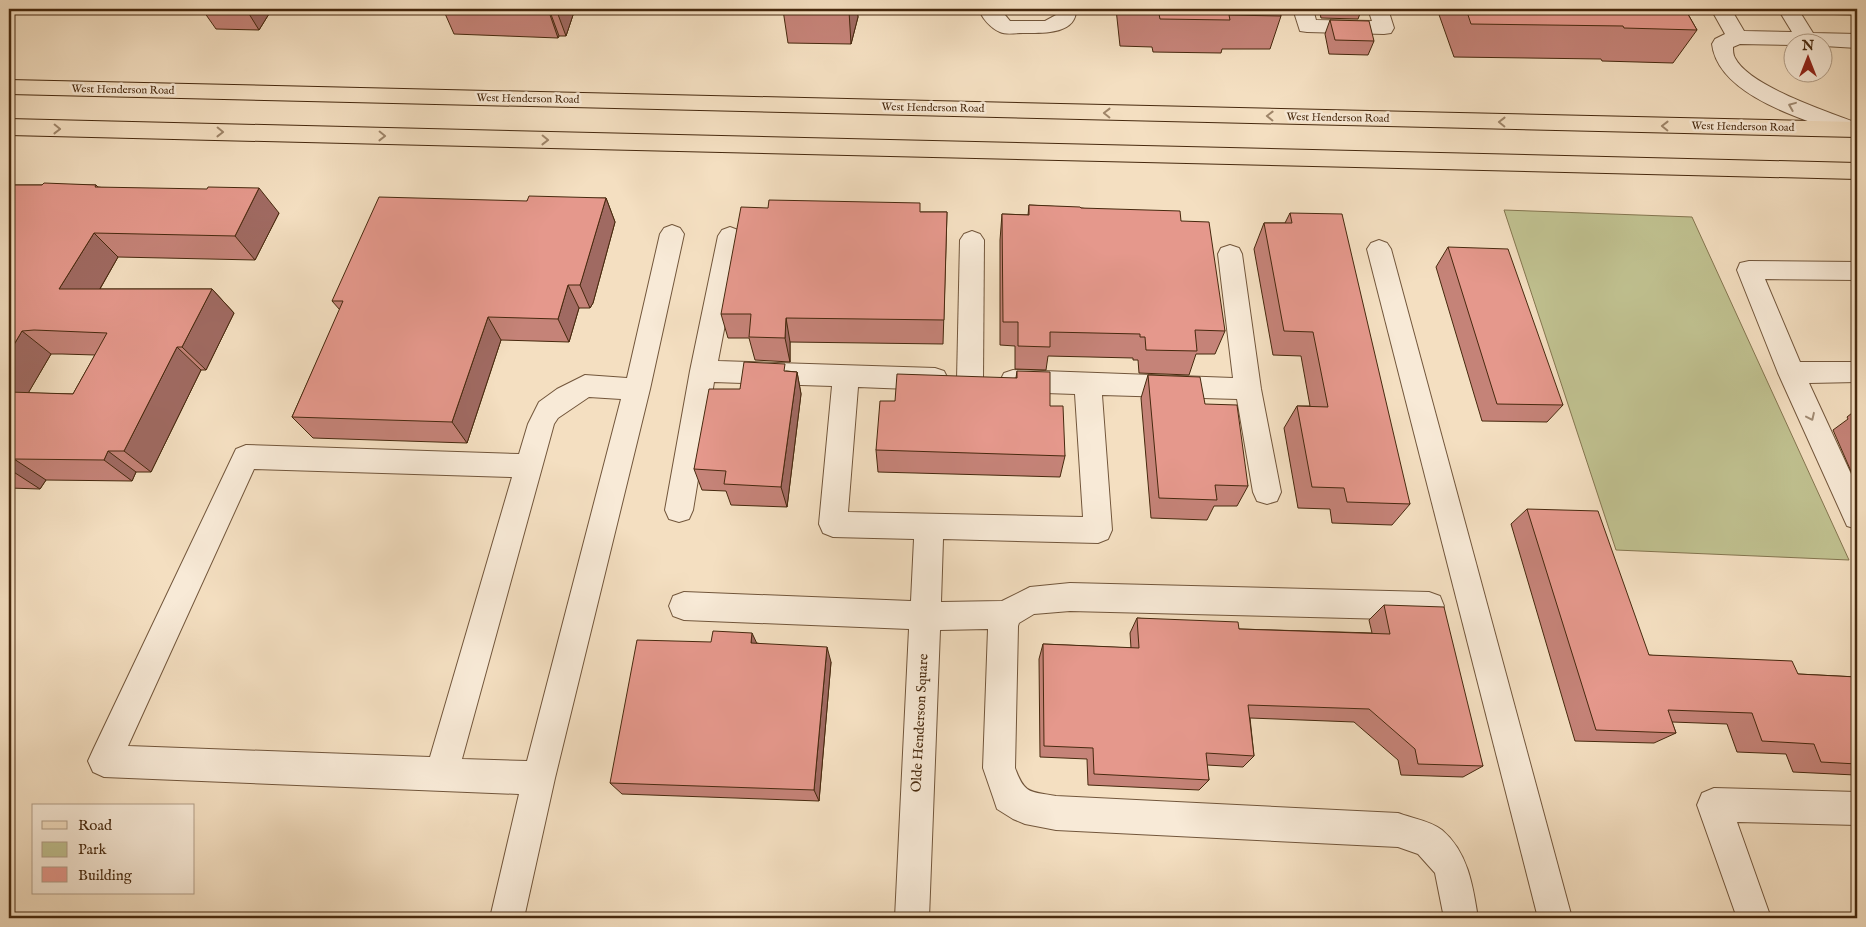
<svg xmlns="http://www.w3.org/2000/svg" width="1866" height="927" font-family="'IM FELL English',serif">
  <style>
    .green { fill: #c0c190; stroke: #84754f }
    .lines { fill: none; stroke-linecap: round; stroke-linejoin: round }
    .minor-casing { stroke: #72563b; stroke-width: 2 }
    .major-casing { stroke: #47290e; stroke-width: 2 }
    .minor { fill: #f8ead7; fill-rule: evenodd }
    .major { fill: #f4dfc1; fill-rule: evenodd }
    .wall { fill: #c58378; stroke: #47290e; fill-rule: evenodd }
    .shaded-wall { fill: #a06a62; stroke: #47290e }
    .building { fill: #e5988c; stroke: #47290e }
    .oneway { stroke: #a08a72 }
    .oneway2 { stroke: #9e8468 }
    .labels { text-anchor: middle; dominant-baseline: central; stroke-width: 5; stroke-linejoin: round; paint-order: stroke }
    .far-street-label { font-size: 11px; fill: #47290e; stroke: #f8ead7 }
    .street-label { font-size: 14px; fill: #47290e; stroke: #f8ead7 }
  </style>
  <rect width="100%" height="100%" fill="#f4dfc1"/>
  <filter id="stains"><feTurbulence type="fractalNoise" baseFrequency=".004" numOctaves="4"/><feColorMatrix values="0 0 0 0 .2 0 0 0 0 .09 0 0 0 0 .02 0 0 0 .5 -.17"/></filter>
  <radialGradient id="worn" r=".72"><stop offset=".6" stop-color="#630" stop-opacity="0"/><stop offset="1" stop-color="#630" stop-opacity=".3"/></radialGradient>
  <!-- green -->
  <path class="green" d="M1504,210l188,7 157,343 -233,-10z"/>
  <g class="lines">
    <!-- minor casing -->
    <g class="minor-casing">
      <g id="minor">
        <path d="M980,9h20l10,12h35l11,-6v-6h20c1,26 -34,24 -53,24 -7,0 -17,2 -23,-1 -8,-3 -20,-15 -20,-23z"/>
        <path d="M1293,9h20l3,11 56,1 -4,-12h20l6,19 -3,5 -7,1 -77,-2 -7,-1z"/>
        <path d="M1711,9h20l13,22 48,1 -14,-23h20l15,24 44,1v14l-33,-2v-4h-30v3l-54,-1 -7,3c0,4 0,8 2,11 14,28 93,54 122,65v14l-11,-2c-42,-16 -128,-39 -134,-91l3,-5 10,-5z"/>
        <path d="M672,225l8,3 4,6 -34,155 -95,389 -31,140h-34l29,-124 -415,-17 -11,-5 -5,-11 5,-11 143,-301 10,-4 273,9 9,-30 11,-22 18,-13 28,-14 42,3 33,-144 4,-6zM589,397l32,2 -94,362 -65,-2 92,-335 4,-6zM254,469l258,8 -82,280 -302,-11z"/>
        <path d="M730,227l8,3 4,6 -24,125 217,7 9,3 4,8 -4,8 -9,3 -77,-3 -10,125 235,5 -8,-123 -62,-2 -9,-3 -4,-8 4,-8 9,-3 220,8 -15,-124 3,-6 9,-3 9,3 3,6 19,135 20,103 -4,9 -10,3 -10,-3 -4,-9 -16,-93 -135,-4 10,135 -4,9 -10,4 -155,-4 -2,63 61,-1 28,-14 40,-4 359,9 11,4 4,10 -4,10 -11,4 -359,-9 -36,3 -15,9 -1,3 -3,142c10,27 15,23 41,28l342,17c13,5 33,8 44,17 26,22 31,56 36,88h-34l-9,-45 -17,-19 -20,-7 -342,-17 -31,-6 -12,-5 -16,-10 -4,-12 -10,-29 5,-139 -48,1 -11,288h-34l14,-289 -225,-9 -11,-4 -4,-10 4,-10 11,-4 227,9 3,-62 -81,-2 -10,-4 -4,-9 13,-138 -118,-4 -21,128 -4,9 -10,3 -10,-3 -4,-9 25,-139 28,-135 4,-6z"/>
        <path d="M972,231l8,3 4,6 -1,140 -4,8 -9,3 -9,-3 -4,-8 3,-140 4,-6z"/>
        <path d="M1379,240l8,3 4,6 181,669h-34l-171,-669 4,-6z"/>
        <path d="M1749,261l108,1v18l-92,-1 35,83h57v20l-48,1 48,104v42l-10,-3 -69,-153 -41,-103 3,-7z"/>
        <path d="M1714,788l143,4v33l-120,-3 34,96h-34l-40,-113 5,-12z"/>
      </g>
    </g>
    <!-- major casing -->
    <g class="major-casing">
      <g id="major">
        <path d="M9,80l1848,42v15l-1848,-43z"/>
        <path d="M9,119l1848,44v16l-1848,-44z"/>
      </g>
    </g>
    <!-- minor -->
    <use href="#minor" class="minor"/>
    <!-- major -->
    <use href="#major" class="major"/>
  </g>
  <!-- wall -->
  <g class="wall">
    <path d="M202,9h70l-13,21 -43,-1z"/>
    <path d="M443,9h132l-9,27h-7l-1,2 -104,-4z"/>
    <path d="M857,9l1,8 -7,27 -63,-1 -5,-33z"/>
    <path d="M1116,9h163l2,7 -11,33h-48l-1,4 -68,-1 -1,-5 -32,-1z"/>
    <path d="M1319,9h42v2l-3,8 -37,-1z"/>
    <path d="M1437,9h248l12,21 -24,33 -71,-2 -1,-2 -147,-2z"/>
    <path d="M1807,9h50v6l-47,-1z"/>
    <path d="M1330,20l44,21 -6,14 -39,-1 -4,-20z"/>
    <path d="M9,185h87l2,2 181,26 -24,47 -137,-3 -18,32h112l22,24 -28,57h-5l-50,102h-15l-4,9 -86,-1 -6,9 -31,-1zM51,354h11l33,1 -22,39 -45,-1z"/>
    <path d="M606,198l9,24 -22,81 -3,5h-11l-10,34 -68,-2 -34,103 -154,-5 -21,-21 48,-107 -8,-9 195,-100z"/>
    <path d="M1029,205l52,3 100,13 44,110 -10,23h-19l-7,21 -50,-2 -1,-13h-5v-2l-85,-2 -2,14 -31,-1v-23l-15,-1v-105l2,-26 26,1z"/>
    <path d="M921,212h26l-4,132 -153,-2v20l-35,-2 -6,-22h-21l-7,-24z"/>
    <path d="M1290,213l120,291 -18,21 -60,-2 -2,-14 -32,-1 -14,-80 13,-22h13l-9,-50 -28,-1 -19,-106 10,-26h21z"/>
    <path d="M1448,247l115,158 -16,17 -65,-1 -46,-154z"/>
    <path d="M786,371l11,1 4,22 -14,113 -56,-2 -5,-14 -24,-1 -8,-21 46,-80z"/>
    <path d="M1017,371l33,35 15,50 -5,21 -182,-5 -2,-22 19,-49 121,-23z"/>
    <path d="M1148,375l57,29 43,82 -11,20h-23l-7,14 -56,-2 -10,-120z"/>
    <path d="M1857,409v76l-24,-55 15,-11 -1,-2z"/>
    <path d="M1527,509l122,146 149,19 59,3v104l-2,-6 -62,-3 -7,-18 -49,-2 -10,-28 -55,-2 4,11 -22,10 -79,-2 -64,-217z"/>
    <path d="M1384,605l99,161 -20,11 -62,-2 -3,-15 -44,-38 -104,-4 4,38 -11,11 -36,-2 2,15 -10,10 -111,-5 -1,-26 -47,-2 -1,-98 4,-15 88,4 -1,-15 7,-15 102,11 133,4 -3,-13z"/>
    <path d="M757,643l74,19 -12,139 -197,-7 -12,-11z"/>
  </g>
  <!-- shaded-wall -->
  <g class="shaded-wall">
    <path d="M246,9h26l-13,21z"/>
    <path d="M548,9h1l10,27 -1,2z"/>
    <path d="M556,9h19l-9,27z"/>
    <path d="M849,9h8l1,8 -7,27 -2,-33z"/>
    <path d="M259,188l20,25 -24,47 -20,-24z"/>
    <path d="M606,198l9,24 -22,81 -3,5 -10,-23z"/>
    <path d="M94,233l24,24 -32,56 -27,-24z"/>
    <path d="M568,285l11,23 -10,34 -11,-23z"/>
    <path d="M212,289l22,24 -28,57 -24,-23z"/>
    <path d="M488,317l13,23 -34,103 -15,-21z"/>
    <path d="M786,318l4,24v20l-5,-24z"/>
    <path d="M22,331l29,23 -35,60 -7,-5v-56z"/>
    <path d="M177,347l24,23 -50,102 -27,-21z"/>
    <path d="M797,372l4,22 -14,113 -6,-20z"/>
    <path d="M108,451l28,21 -4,9 -28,-21z"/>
    <path d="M14,459l32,21 -6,9 -31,-20z"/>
    <path d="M752,633l7,15 -8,-5z"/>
    <path d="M827,647l4,15 -12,139 -5,-11z"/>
  </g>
  <!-- building -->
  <g class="building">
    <path d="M783,9h66v2l-66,-1z"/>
    <path d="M1125,9h154l2,7 -52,-1 1,5 -70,-1 -1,-5 -33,-1z"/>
    <path d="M1323,9h38v2h-37z"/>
    <path d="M1466,9h219l12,21 -73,-2 -1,-2 -152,-2z"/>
    <path d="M1330,20l39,1 5,20 -39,-1z"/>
    <path d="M44,183l52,2 -1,2 112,2 1,-2 51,1 -24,48 -141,-3 -35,56h153l-30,58h-5l-53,104h-16l-4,9 -90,-1 -5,9v-76l64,2 34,-61 -73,-3 -12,1 -13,22v-168h33z"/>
    <path d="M529,196l77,2 -24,81 -2,6h-12l-10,34 -70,-2 -36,105 -160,-5 51,-116h-11l47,-104 148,4z"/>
    <path d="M769,200l151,3v9h27l-3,108 -158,-2 -1,20 -36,-1 2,-23h-30l20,-107 27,1z"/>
    <path d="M1029,205l51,2 1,1 99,3 1,10 28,1 16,109 -30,-1 2,21 -51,-1 -1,-13h-5v-3l-90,-2v15l-32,-1v-24h-15l-1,-108 27,1z"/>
    <path d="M1290,213l52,1 68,290 -63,-2 -3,-14 -32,-1 -15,-81 31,1 -15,-75 -29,-1 -20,-108h28z"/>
    <path d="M1448,247l60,2 55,156 -66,-1z"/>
    <path d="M744,362l41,2 -1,7 13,1 -16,115 -57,-3 2,-13 -32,-2 15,-80h31z"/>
    <path d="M1017,371l33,1v34h13l2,50 -189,-6 4,-49h15l2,-27 120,4z"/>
    <path d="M1148,375l52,2 5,27 32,1 11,81 -33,-1 2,15 -58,-2z"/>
    <path d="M1527,509l71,2 51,144 143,6 6,13 59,3v87l-36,-2 -7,-18 -52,-3 -10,-28 -84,-3 8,23 -80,-3z"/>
    <path d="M1384,605l60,2 39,159 -65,-2 -3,-15 -46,-40 -121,-4 6,51 -48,-3 3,27 -115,-6 -1,-26 -49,-2 -1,-102 96,4 -2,-30 101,4 1,7 151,5z"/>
    <path d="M713,631l39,2 -1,10 76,4 -13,143 -204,-7 27,-143 74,2z"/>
  </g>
  <!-- one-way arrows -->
  <defs><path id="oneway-chevron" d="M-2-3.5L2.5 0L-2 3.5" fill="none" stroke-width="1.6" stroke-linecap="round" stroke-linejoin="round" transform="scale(1.25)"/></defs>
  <g class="oneway">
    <use href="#oneway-chevron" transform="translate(1792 106) rotate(-158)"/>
    <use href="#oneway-chevron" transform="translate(1811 417) rotate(65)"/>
  </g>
  <g class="oneway2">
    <use href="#oneway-chevron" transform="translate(1107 113) rotate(-179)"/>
    <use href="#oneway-chevron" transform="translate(1270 116) rotate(-179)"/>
    <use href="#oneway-chevron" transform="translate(1502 122) rotate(-179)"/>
    <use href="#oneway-chevron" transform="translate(1665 126) rotate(-179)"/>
    <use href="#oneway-chevron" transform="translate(57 129) rotate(1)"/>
    <use href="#oneway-chevron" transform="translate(220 132) rotate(1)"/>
    <use href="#oneway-chevron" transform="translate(382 136) rotate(1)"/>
    <use href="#oneway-chevron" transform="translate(545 140) rotate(1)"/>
  </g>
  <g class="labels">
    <!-- far-street labels -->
    <g class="far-street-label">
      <text transform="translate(123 90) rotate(1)">West Henderson Road</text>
      <text transform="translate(528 99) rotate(1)">West Henderson Road</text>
      <text transform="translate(933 108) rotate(1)">West Henderson Road</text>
      <text transform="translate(1338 118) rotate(1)">West Henderson Road</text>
      <text transform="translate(1743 127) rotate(1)">West Henderson Road</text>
    </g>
    <!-- street labels -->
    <g class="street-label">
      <text transform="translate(920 723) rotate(-87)">Olde Henderson Square</text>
    </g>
  </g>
  <!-- margin -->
  <rect width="1866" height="927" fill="none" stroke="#f4dfc1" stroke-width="30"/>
  <rect x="10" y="10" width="1846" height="907" fill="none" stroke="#47290e" stroke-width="2.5"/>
  <rect x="15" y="15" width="1836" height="897" fill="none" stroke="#47290e"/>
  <!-- legend -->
  <rect x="32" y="804" width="162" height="90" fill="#f8ead7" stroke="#b19d87"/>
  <rect x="42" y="821" width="25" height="8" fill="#f4dfc1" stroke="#b19d87"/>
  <text x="78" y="830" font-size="15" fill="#47290e">Road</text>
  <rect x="42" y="842" width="25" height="15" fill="#c0c190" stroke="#b19d87"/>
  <text x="78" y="854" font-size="15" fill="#47290e">Park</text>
  <rect x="42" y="867" width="25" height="15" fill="#e5988c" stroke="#b19d87"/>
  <text x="78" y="880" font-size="15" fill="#47290e">Building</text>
  <!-- north arrow -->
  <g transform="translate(1808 58)"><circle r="24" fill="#f8ead7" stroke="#b19d87"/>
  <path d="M0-4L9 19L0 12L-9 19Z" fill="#8f2418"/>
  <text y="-8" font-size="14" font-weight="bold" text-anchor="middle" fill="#47290e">N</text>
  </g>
  <rect width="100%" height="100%" filter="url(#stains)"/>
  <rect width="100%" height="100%" fill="url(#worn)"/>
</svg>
